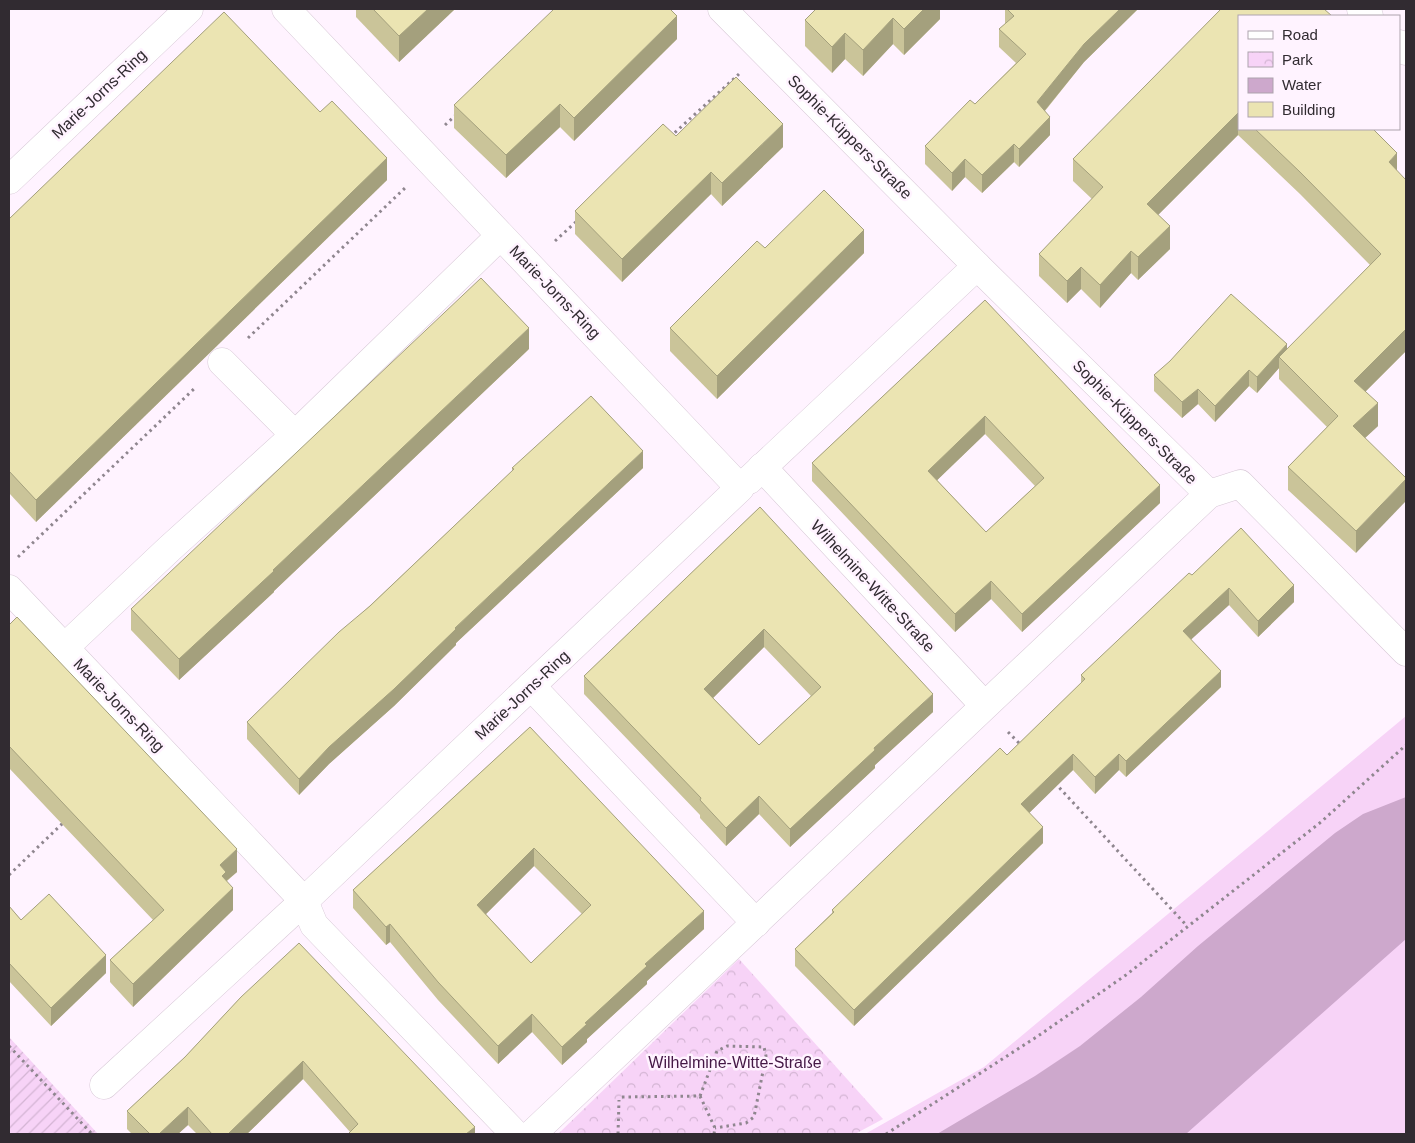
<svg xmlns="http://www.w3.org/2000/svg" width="1415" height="1143" font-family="Arial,sans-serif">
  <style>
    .grass { fill: #f7d3f7 }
    .park { fill: url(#park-crowns) }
    .garden { fill: url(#garden-furrows) }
    .water { fill: #cda8cc }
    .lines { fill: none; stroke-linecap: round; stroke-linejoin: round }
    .minor-casing { stroke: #d8c9d7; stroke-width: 29 }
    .path { stroke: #8f868f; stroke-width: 3; stroke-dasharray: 2.5 4; stroke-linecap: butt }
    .minor { stroke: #fff; stroke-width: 28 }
    .wall { fill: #cac499; fill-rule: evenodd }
    .shaded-wall { fill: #a4a07d }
    .building { fill: #ebe4b2; stroke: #a4a07d; fill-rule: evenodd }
    .labels { text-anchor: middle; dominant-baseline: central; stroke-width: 5; stroke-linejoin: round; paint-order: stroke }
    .street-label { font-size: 16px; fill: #312b31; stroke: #fff3ff }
    .park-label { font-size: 16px; fill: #441745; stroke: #fff3ff }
  </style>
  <defs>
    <pattern id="park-crowns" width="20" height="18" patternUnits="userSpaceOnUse" patternTransform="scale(1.25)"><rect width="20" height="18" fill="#f7d3f7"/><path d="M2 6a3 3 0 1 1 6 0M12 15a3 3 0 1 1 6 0" fill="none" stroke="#d4b5d4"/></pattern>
    <pattern id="garden-furrows" width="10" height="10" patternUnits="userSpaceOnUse" patternTransform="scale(1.25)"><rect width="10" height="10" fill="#f7d3f7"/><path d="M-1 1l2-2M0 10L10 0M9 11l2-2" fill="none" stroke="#d4b5d4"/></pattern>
  </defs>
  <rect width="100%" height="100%" fill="#fff3ff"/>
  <!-- grass -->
  <path class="grass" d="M1406,716v418h-541l119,-67z"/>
  <!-- park -->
  <path class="park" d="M739,959l144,160 -28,15h-297z"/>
  <!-- garden -->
  <path class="garden" d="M9,1037l89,97h-89z"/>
  <!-- water -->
  <path class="water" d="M1406,797v142l-220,195h-249l98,-58 45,-30 61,-49 57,-51 137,-113 28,-19z"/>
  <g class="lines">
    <!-- minor casing -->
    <g class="minor-casing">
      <g id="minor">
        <path d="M722,9l255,257 232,228 31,-10 166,168"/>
        <path d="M1361,9l8,7"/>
        <path d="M1399,44l7,7"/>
        <path d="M9,180l180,-171"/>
        <path d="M222,362l73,73"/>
        <path d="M762,467l222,238"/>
        <path d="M749,480l228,-214"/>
        <path d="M9,589l295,312 436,-413 -454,-479"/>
        <path d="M64,648l105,-99 126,-114 205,-199"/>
        <path d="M531,686l225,237"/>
        <path d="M104,1085l200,-184 10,24 201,209"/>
        <path d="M532,1134l677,-640"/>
      </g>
    </g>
    <!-- path -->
    <g class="path">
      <path d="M445,125l12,-11"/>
      <path d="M670,137l69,-63"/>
      <path d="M555,241l23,-21"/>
      <path d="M248,338l158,-151"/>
      <path d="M18,557l178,-170"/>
      <path d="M1008,732l13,13"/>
      <path d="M1055,783l132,143"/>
      <path d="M9,875l55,-53"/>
      <path d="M9,1046l83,88"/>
      <path d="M700,1096l17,-45 10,-5 37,1 2,9 -12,61 -8,6 -31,5"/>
      <path d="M622,1097l78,-1 15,32 -1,6"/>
      <path d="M618,1134l1,-34"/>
      <path d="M886,1134l152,-98 88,-61 195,-153 85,-77"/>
    </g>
    <!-- minor -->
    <use href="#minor" class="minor"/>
  </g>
  <!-- wall -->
  <g class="wall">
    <path d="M356,9h99l-56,53 -43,-45z"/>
    <path d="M940,9v10l-36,36 -11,-11 -30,32 -18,-17 -13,14 -27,-27v-26z"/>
    <path d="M1005,9h133l-54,53 -39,49 5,24 -31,32 -5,-5 -32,31 -17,-16 -13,14 -27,-27v-18l50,-42 41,-41 -17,-16v-18l6,-5z"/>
    <path d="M1239,16v113h134l24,41 9,181 -41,41 13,34 -13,12 -9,115 -68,-63v-23l39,-40 -48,-48v-11l-22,25 -8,-7 -34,36 -17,-18 -16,14 -28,-27v-16l133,-25 83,-85 -70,-71 -62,-59 -80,80 12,34 -32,31 -7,-7 -31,35 -19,-19 -14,14 -28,-27v-22l53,-55 -19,-18v-22z"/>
    <path d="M677,39l-103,102 -14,-14 -54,51 -52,-50v-23z"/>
    <path d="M320,112l67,68 -351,342 -27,-29v-274z"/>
    <path d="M676,136l107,11 -61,59 -11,-12 -89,88 -47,-48v-23z"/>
    <path d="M765,248l99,5 -147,146 -47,-48v-23z"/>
    <path d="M985,300l175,203 -138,129 -31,-33 -36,33 -143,-151v-18zM985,434l50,52 -49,46 -49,-52z"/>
    <path d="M529,349l-255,242v1l-95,88 -48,-50v-21z"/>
    <path d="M512,468h131l-187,175v2l-62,61 -65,58 -30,31 -52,-56v-17l265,-251z"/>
    <path d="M760,507l173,205 -58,53v3l-85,79 -31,-33 -33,32 -26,-28v-3l-116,-121v-18zM764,647l47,49 -52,49 -46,-47z"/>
    <path d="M1192,575l102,27 -36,35 -29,-32 -38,34 30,48 -95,90 -7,-7 -24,24 -22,-24 -44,43 14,30 -189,183 -59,-60v-17l37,-36v-3l175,-155 74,-72v-8z"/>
    <path d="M9,625l228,247 -10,9 6,29 -100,97 -23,-25v-22l43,-40 -144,-152z"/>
    <path d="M530,727l174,202 -57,52v3l-60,55v3l-25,23 -30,-33 -34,32 -60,-64 -48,-58 -4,3 -33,-37v-18zM534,866l48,48 -51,49 -45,-49z"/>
    <path d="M9,906l12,14 85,53 -55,53 -42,-45z"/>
    <path d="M241,997l234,137 -125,-2 -47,-53 -56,55h-50l-9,-9 -10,9h-46l-5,-5v-18l58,-54z"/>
  </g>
  <!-- shaded-wall -->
  <g class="shaded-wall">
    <path d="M428,9h27l-56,53v-26z"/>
    <path d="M924,9h16v10l-36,36v-26z"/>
    <path d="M1120,9h18l-54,53 -47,58v-18l47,-58z"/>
    <path d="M677,16v23l-103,102v-23z"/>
    <path d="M893,18v26l-30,32v-26z"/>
    <path d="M845,33v26l-13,14v-26z"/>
    <path d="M560,104v23l-54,51v-23z"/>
    <path d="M1238,113v22l-91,91v-22z"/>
    <path d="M1050,117v18l-31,32v-18z"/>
    <path d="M783,124v23l-61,59v-23z"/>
    <path d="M1014,144v18l-32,31v-18z"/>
    <path d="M1397,153v22l-8,-13z"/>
    <path d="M387,158v22l-351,342v-22z"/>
    <path d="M965,159v18l-13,14v-18z"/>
    <path d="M711,172v22l-89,88v-23z"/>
    <path d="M1170,226v23l-32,31v-23z"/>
    <path d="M864,230v23l-147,146v-23z"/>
    <path d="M1131,251v22l-31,35v-23z"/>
    <path d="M1081,267v22l-14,14v-22z"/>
    <path d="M529,328v21l-255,242v1l-95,88v-21z"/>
    <path d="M1406,329v22l-52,52v-22z"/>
    <path d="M1287,344v16l-8,-3v11l-22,25v-16z"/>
    <path d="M1249,370v16l-34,36v-16z"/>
    <path d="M1198,389v15l-16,14v-16z"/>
    <path d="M1378,403v23l-25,23v-23z"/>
    <path d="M985,416v18l-57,55v-18z"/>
    <path d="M643,451v17l-187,175v2l-62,61 -65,58 -30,31v-16l30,-32z"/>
    <path d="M1406,479v22l-50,52v-22z"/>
    <path d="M1160,485v18l-138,129v-18z"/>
    <path d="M991,581v18l-36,33v-18z"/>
    <path d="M1294,585v17l-36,35v-16z"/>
    <path d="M1229,588v17l-46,42v-16z"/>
    <path d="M764,629v18l-60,60v-18z"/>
    <path d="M1221,671v16l-95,90v-16z"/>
    <path d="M933,694v18l-58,53v3l-85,79v-18l84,-81z"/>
    <path d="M1073,754v16l-52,51v-17z"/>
    <path d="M1119,754v16l-24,24v-17z"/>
    <path d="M759,796v18l-33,32v-18z"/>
    <path d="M1043,827v16l-189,183v-16z"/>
    <path d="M534,848v18l-57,57v-18z"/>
    <path d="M237,849v23l-11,9v13l-6,-29z"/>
    <path d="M233,888v22l-100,97v-23z"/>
    <path d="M704,911v18l-57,52v3l-60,55v3l-25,23v-18l23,-24 60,-59z"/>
    <path d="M390,924v18l-4,3v-18z"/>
    <path d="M106,955v18l-55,53v-18z"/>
    <path d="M532,1014v18l-34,32v-18z"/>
    <path d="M303,1061v18l-56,55h-19z"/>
    <path d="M188,1107v18l-10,9h-19z"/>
    <path d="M475,1127v7h-9z"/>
  </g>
  <!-- building -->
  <g class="building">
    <path d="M373,9h55l-29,27z"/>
    <path d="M554,9h116l7,7 -103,102 -14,-14 -54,51 -52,-50z"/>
    <path d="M816,9h108l-20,20 -11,-11 -30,32 -18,-17 -13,14 -27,-27z"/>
    <path d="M1007,9h113l-36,35 -47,58 13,15 -31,32 -5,-5 -32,31 -17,-16 -13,14 -27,-27 45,-46 5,4 51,-50 -27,-25 15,-13z"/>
    <path d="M1221,9h103l8,7h-93v97h-1l-91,91 23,22 -32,31 -7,-6 -31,34 -19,-18 -14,14 -28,-27 64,-67 -30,-28z"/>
    <path d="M224,12l96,100 12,-11 55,57 -351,342 -27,-29v-252z"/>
    <path d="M736,77l47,47 -61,59 -11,-11 -89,87 -47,-48 88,-87 13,12z"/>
    <path d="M1255,129h118l24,24 -8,9 17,18v149l-52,52 24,22 -25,23 53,52v1l-50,52 -68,-64 50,-51 -59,-59 102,-103 -81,-82z"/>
    <path d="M824,190l40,40 -147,146 -47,-48 87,-87 8,7z"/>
    <path d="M481,278l48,50 -256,242 1,1 -95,88 -48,-50z"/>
    <path d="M1231,294l56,50 -30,33 -8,-7 -34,36 -17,-17 -16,13 -28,-27 16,-14z"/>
    <path d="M985,300l175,185 -138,129 -31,-33 -36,33 -143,-151zM985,416l59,62 -58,54 -58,-61z"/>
    <path d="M591,396l52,55 -188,177 1,1 -62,60 -65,58 -30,32 -52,-57 92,-90 31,-26 144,-137 -2,-1z"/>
    <path d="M760,507l173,187 -59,54 1,2 -85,79 -31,-33 -33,32 -26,-28 1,-2 -117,-122zM764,629l57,58 -62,58 -55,-56z"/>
    <path d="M1241,528l53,57 -36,36 -29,-33 -46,43 38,40 -95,90 -7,-7 -24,23 -22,-23 -52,50 22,23 -189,183 -59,-61 39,-37 -2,-2 168,-162 7,7 78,-76 -4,-4 108,-102 3,2z"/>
    <path d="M17,617l220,232 -17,16 6,7 -4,4 11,12 -100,96 -23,-24 54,-50 -155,-164v-121z"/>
    <path d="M530,727l174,184 -59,53 2,2 -62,57 2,1 -25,23 -30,-33 -34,32 -60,-64 -48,-58 -4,3 -33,-37zM534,848l57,57 -60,58 -54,-58z"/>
    <path d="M49,894l57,61 -55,53 -42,-45v-57l12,14z"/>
    <path d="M299,943l176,184 -9,7h-118l10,-10 -55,-63 -75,73h-16l-24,-27 -29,27h-9l-23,-23 58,-54 56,-60z"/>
  </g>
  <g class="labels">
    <!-- street labels -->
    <g class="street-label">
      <text transform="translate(99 94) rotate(-43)">Marie-Jorns-Ring</text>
      <text transform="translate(850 137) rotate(45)">Sophie-Küppers-Straße</text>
      <text transform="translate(555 292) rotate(46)">Marie-Jorns-Ring</text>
      <text transform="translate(1135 422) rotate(45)">Sophie-Küppers-Straße</text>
      <text transform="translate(873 586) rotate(47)">Wilhelmine-Witte-Straße</text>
      <text transform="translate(522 695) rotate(-43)">Marie-Jorns-Ring</text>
      <text transform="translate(119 705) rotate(46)">Marie-Jorns-Ring</text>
    </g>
    <!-- park labels -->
    <g class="park-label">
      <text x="735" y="1062">Wilhelmine-Witte-Straße</text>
    </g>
  </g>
  <!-- border -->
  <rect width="1415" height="1143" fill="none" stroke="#312b31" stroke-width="20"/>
  <!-- legend -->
  <rect x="1238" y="15" width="162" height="115" fill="#fff3ff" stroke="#ada3ad"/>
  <rect x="1248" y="31" width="25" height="8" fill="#ffffff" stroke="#ada3ad"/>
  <text x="1282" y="40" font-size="15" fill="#312b31">Road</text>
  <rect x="1248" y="52" width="25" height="15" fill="url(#park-crowns)" stroke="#ada3ad"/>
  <text x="1282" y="65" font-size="15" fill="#312b31">Park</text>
  <rect x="1248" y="78" width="25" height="15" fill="#cda8cc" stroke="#ada3ad"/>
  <text x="1282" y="90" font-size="15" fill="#312b31">Water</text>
  <rect x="1248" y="102" width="25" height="15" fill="#ebe4b2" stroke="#ada3ad"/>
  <text x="1282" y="115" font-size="15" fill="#312b31">Building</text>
</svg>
